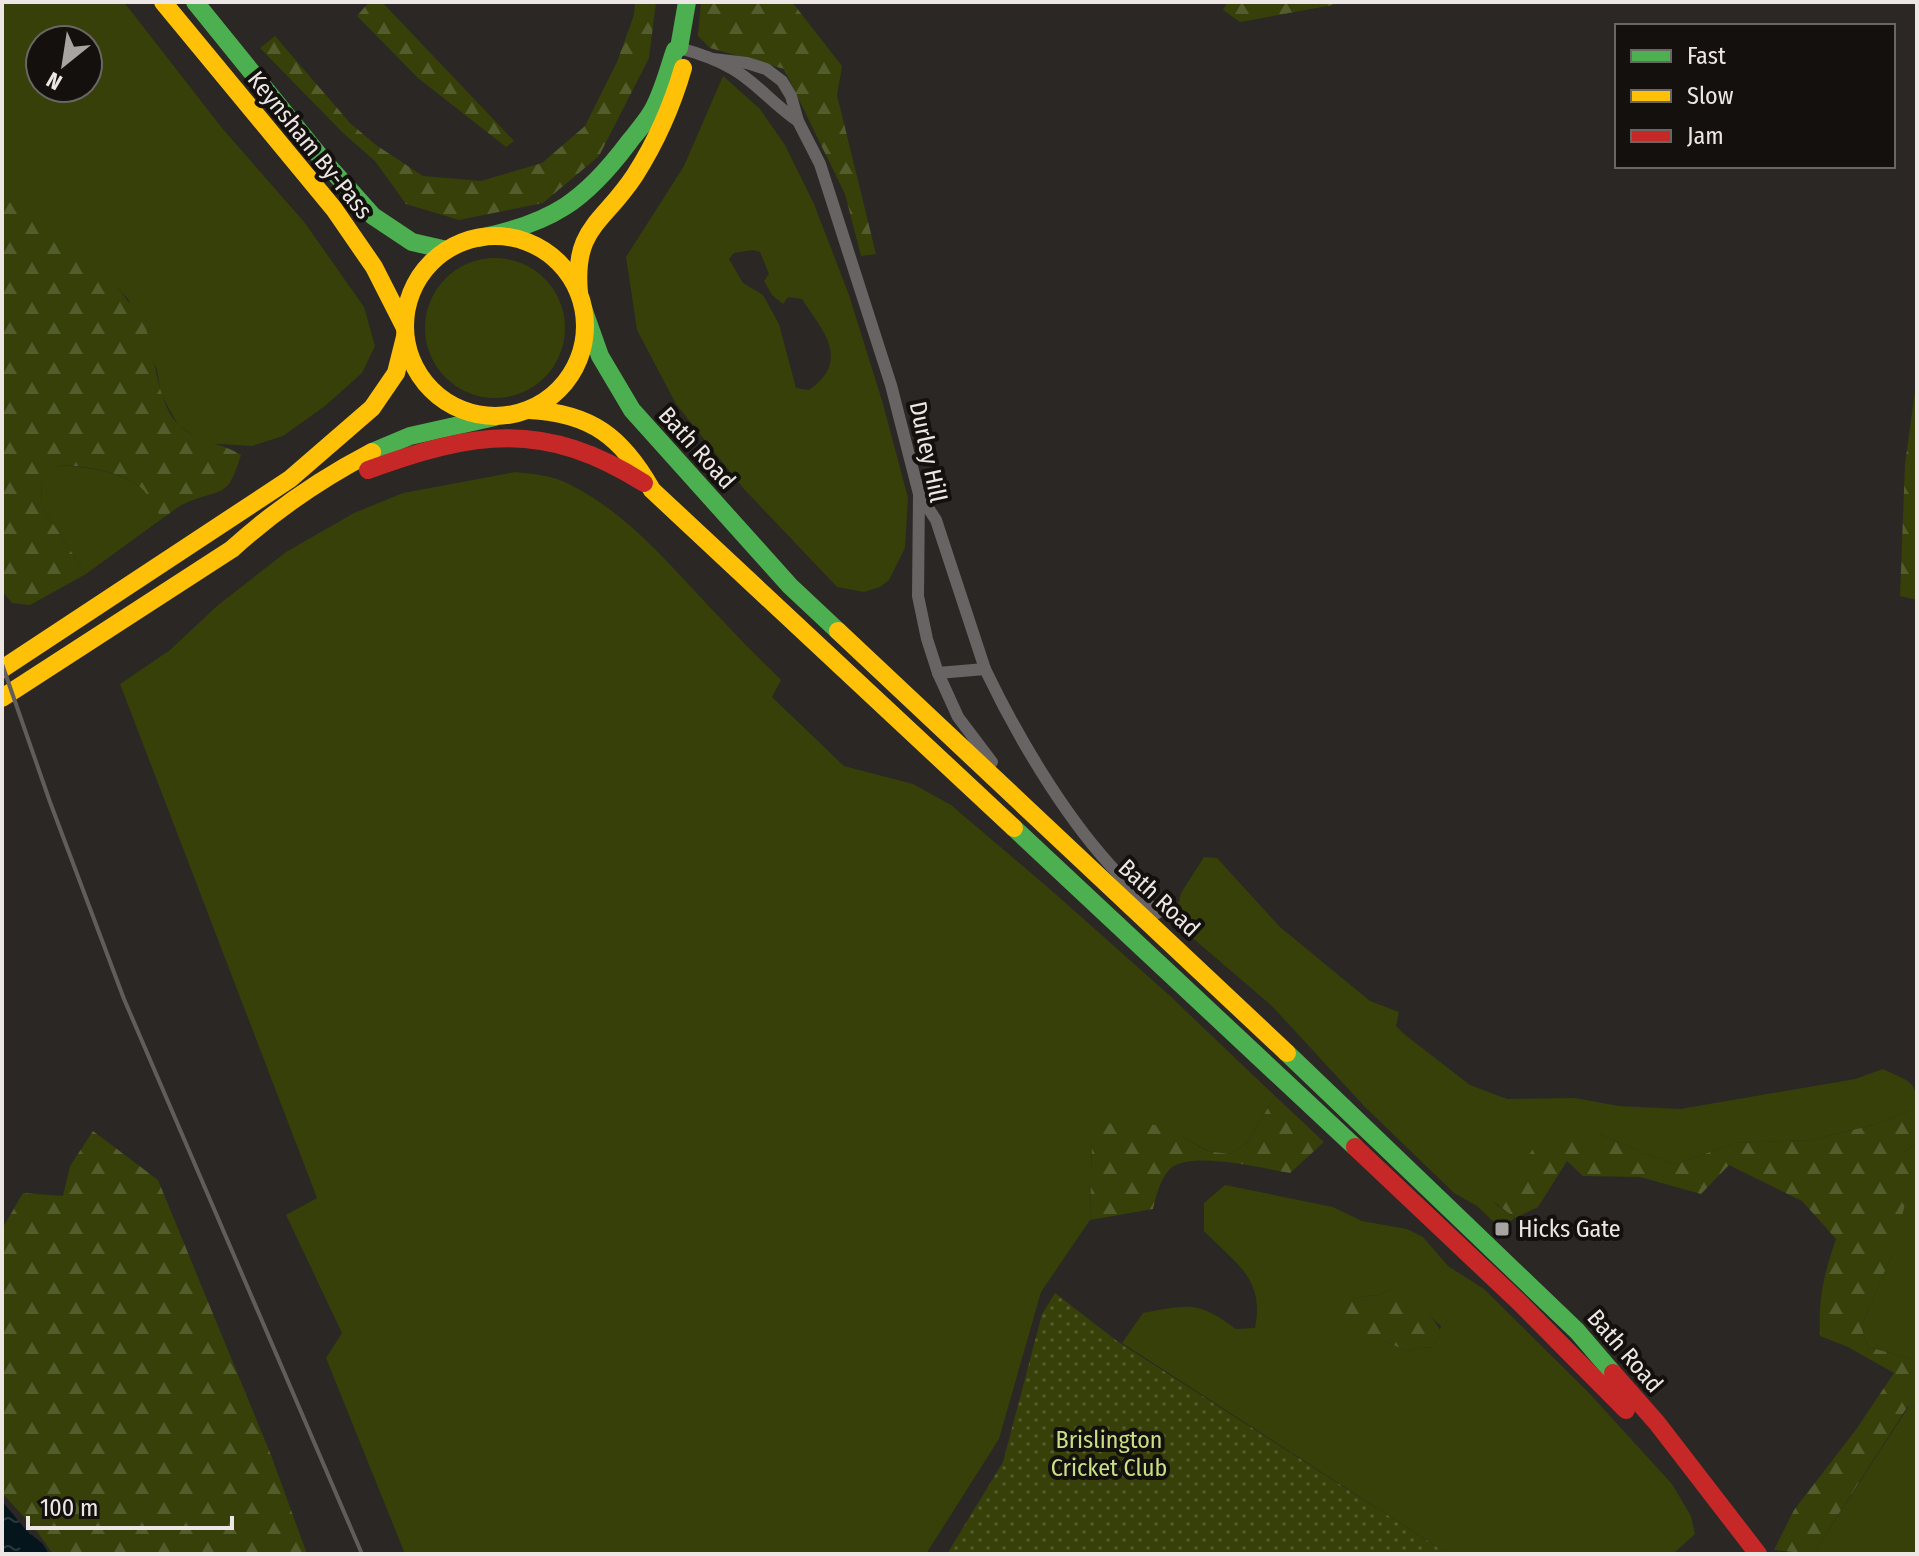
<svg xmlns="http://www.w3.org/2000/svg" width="1919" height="1556" font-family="'Fira Sans Condensed',sans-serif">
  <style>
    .green { fill: #364008; fill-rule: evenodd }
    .forest { fill: url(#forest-firs) }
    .park { fill: url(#park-dots) }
    .water { fill: url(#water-ripples) }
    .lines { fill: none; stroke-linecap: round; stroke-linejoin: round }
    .street { stroke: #676463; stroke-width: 12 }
    .fast { stroke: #4caf50; stroke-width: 18 }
    .slow { stroke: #ffc107; stroke-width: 18 }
    .jam { stroke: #c62828; stroke-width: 18 }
    .rail { stroke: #605d5c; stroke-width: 4 }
    .poi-dot { fill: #a8a4a2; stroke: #13100e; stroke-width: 3 }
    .labels { text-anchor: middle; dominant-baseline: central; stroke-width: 8; stroke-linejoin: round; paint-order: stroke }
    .street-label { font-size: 24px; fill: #ece7e5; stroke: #13100e }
    .poi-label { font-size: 24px; fill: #ece7e5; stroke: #13100e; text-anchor: start }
    .park-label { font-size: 24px; fill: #c8df84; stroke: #13100e }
  </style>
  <defs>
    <pattern id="forest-firs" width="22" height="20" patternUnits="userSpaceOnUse" patternTransform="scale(2)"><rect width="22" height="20" fill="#364008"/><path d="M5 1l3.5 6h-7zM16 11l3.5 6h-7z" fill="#535c2c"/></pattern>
    <pattern id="park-dots" width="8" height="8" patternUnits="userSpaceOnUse" patternTransform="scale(2)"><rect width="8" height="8" fill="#364008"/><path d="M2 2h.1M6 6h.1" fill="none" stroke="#535c2c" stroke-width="1.8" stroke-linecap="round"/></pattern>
    <pattern id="water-ripples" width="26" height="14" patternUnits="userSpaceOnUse" patternTransform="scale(2)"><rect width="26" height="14" fill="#04161c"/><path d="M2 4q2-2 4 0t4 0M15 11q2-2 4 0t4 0" fill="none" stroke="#29383d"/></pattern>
  </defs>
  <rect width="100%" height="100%" fill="#2b2725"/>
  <!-- green -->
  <g class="green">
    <path d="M2,2h122l98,126 83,95 59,84 11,39 -13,27 -37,33 -42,30 -31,10 -48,-3 -26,-18 -17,-31 -4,-24 -29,-71 -61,-62 -65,-39zM40,40h48v48h-48z"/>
    <path d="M723,76l37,33 25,36 29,59 35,91 34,109 25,94 -3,50 -16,32 -9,7 -16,5 -27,-5 -94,-99 -67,-84 -39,-74 -11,-73 58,-91zM753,250l7,2 9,22 -5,7 8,14 11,9 5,-7 14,2c20,31 50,61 7,91l-13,-2 -17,-64 -16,-29 -20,-12 -14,-24 5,-6z"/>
    <circle cx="495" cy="328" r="70"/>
    <path d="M59,465c26,2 61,6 81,22 10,8 14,22 23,31l-77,56 -45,-69 1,-23z"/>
    <path d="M515,472c19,2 36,3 54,12 64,32 107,89 156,139 18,20 37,38 56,57l-9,17 72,69 69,18 38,21 100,85 117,104 107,102 -28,47 -17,11 -22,-3 -43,-24 -73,12 -2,81 -49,72 -42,147 -73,115h-521l-79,-196 16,-25 -56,-118 31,-17 -197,-514 50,-34 47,-44 69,-54 68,-39 49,-20z"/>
    <path d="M1204,857l13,1 63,69 90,74 29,11 -3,14 8,8 66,51 37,14 68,-1 44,8 61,3 175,-30 28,-10c28,14 34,10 34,43l-5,-2 -39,15 -62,15 -76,3 -61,22 -75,-31 -105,69 21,15 -15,10 -23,-22 -23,-13 -90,-87 -92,-100 -98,-84 7,-29z"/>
    <path d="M1917,1142v218l-49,-13 -7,-21 30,-69 11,-103z"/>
    <path d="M1225,1185l108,22 29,14 45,8 16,8 25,29 36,23 105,104 83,91 19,32 4,18 -22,20h-225l-326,-211 21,-30c45,-8 54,-13 93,16l19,-1c10,-50 -20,-65 -51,-97v-28zM1392,1289l25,16 24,21 -6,22 -15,-1 -13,4 -23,-10 -32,-43 26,-3z"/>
    <path d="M1909,1406l8,1v147h-104z"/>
  </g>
  <!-- forest -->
  <g class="forest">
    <path d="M369,2h13l132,139 -8,6 -88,-69 -61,-62z"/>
    <path d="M635,2h21l-7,56 -50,98 -56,47 -84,17 -53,-16 -31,-43 -32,-28 -83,-85 15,-12 75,87 26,22 47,31 58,5 61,-18 43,-37 32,-64 17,-47z"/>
    <path d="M701,2h91l50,64 -5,29 39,159 -15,2 -16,-62 -61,-125 -74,-21 -12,-12z"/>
    <path d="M1227,2h122l-109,20 -17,-12z"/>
    <path d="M2,198c21,12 44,23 64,38 21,16 70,69 80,93 10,29 11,78 35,98 18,16 40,15 60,28 -14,45 -18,32 -55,48 -8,3 -15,10 -23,15 -10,-9 -13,-23 -23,-31 -20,-16 -55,-21 -81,-22l-17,17 -1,23 45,69 -56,31 -18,-2 -10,-12z"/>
    <path d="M1917,377v223l-17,-4 5,-132z"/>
    <path d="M1275,1096l49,46 -34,31c-26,-4 -102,-24 -121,-3 -9,10 -13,26 -16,39l-63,11 2,-81 7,-11 21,-9 46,8 41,24 23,3 17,-11z"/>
    <path d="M1912,1110l5,2v30l-15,12 10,24 -21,79 -30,69 7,21 49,13v47l-9,-1 -95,148 -39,-4 20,-40 61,-79 39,-58 -46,-26 -28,-11c-2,-38 4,-62 16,-97l-34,-38 -73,-36 -28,29 -61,-17 -57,-1 -16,-15 -29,46 -23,11 -21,-16 45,-61 60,-7 75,31 61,-22 76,-3 62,-15z"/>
    <path d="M93,1131l65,49 113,275 36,99h-254l-17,-24 -34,-37v-264l21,-36 40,3 7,-30z"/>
    <path d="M1392,1289l16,1c11,19 31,29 35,49l-8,9 -15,-1 -13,4 -23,-10 -31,-3 -10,-18 9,-22 26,-3z"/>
  </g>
  <!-- park -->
  <path class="park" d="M1055,1293l62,48 331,213h-501l56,-92 39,-148z"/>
  <!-- water -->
  <path class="water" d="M2,1501l24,29 17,14 6,10h-47z"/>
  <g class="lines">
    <!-- street -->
    <g class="street">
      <path d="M679,48c19,5 37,11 54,21 24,14 42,37 65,52"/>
      <path d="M713,59l34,4 19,6 16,12 9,15 7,25 22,43 71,221 28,109 -1,102 9,43 11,34 20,44 34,45"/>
      <path d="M919,494l17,26 49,149c31,65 77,143 125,196 15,17 32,32 47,48"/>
      <path d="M938,673l47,-4"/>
    </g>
    <!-- fast -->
    <g class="fast">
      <path d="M195,2l127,157 51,57 39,26 35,8"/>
      <path d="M479,238c73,-15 106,-37 150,-96 7,-9 16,-19 22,-29 11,-18 17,-43 24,-63l4,-2 8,-46"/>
      <path d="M584,311l16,45 32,54 158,176 48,45"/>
      <path d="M372,452l38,-16 85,-19"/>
      <path d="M1014,828l341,319"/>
      <path d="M1287,1053l290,278 36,42"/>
    </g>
    <!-- slow -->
    <g class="slow">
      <path d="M163,2l171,207 40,58 31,61"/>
      <circle cx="495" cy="326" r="90"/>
      <path d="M579,293c-6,-66 24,-69 56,-118 21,-33 37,-69 48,-107"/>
      <path d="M529,410c62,3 93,27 123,80l362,338"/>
      <path d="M838,631l449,422"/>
      <path d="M2,669l288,-190 82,-71 24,-35 9,-36"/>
      <path d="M2,698l230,-149c42,-38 90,-71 140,-97"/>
    </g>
    <!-- jam -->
    <g class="jam">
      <path d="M368,470c107,-39 176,-50 276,13"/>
      <path d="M1355,1147l164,155 107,108"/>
      <path d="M1613,1373l44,50 101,131"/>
    </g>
    <!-- rail -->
    <path class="rail" d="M2,664l48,138 74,197 238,555"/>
  </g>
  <!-- markers -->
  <rect class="poi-dot" x="1494" y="1221" width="16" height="16" rx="4"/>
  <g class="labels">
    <!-- street labels -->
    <g class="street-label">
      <text transform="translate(310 145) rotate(51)">Keynsham By-Pass</text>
      <text transform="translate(697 448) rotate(48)">Bath Road</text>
      <text transform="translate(928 452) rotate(78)">Durley Hill</text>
      <text transform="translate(1159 898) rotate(43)">Bath Road</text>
      <text transform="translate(1625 1351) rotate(49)">Bath Road</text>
    </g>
    <!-- poi labels -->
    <g class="poi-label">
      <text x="1518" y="1229">Hicks Gate</text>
    </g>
    <!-- park labels -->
    <g class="park-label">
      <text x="1109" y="1440">Brislington<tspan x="1109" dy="28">Cricket Club</tspan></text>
    </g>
  </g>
  <!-- border -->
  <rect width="1919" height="1556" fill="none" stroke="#ece7e5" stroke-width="8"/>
  <!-- legend -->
  <rect x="1615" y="24" width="280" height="144" fill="#13100e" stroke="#6a6664" stroke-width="2"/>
  <rect x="1631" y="50" width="40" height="12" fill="#4caf50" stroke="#6a6664" stroke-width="2"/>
  <text x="1687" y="64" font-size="24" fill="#ece7e5">Fast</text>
  <rect x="1631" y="90" width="40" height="12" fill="#ffc107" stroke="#6a6664" stroke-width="2"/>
  <text x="1687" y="104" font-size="24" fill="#ece7e5">Slow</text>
  <rect x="1631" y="130" width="40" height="12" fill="#c62828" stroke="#6a6664" stroke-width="2"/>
  <text x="1687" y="144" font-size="24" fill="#ece7e5">Jam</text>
  <!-- north arrow -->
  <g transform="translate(64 64) rotate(210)"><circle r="38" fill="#13100e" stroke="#6a6664" stroke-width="2"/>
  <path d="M0-6L14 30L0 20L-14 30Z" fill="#a8a4a2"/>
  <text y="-12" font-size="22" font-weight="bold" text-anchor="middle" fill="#ece7e5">N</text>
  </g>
  <!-- scale -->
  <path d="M28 1516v12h204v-12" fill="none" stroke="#ece7e5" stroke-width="4"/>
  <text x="40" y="1516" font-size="24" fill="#ece7e5" stroke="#13100e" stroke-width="6" paint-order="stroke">100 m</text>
</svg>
